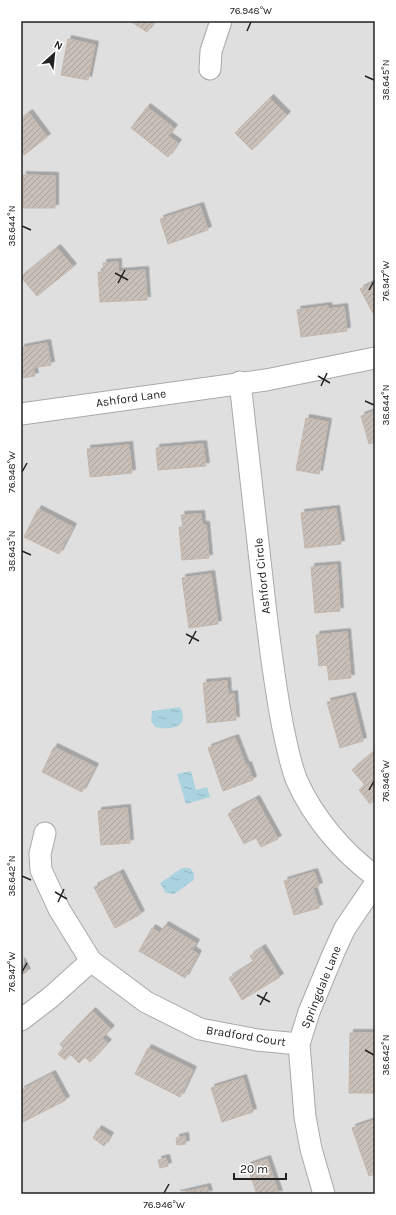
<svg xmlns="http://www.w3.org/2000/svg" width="396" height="1215" font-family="Karla,sans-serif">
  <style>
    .residential { fill: #e0dfdf }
    .water { fill: url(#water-ripples) }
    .building { fill: url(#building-hatch); stroke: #c4b6ab; filter: url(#shadow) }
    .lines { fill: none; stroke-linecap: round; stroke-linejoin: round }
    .street-casing { stroke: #a9a9a9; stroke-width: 23 }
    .street { stroke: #fff; stroke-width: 21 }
    .ticks { fill: none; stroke: #222; stroke-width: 1.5 }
    .labels { text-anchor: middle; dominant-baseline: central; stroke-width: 4; stroke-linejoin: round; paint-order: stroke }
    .street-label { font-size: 12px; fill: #222; stroke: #fff }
    .neatline { fill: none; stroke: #222; stroke-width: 1.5 }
    .ticks-label { font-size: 10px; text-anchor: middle; fill: #222 }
  </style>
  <defs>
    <pattern id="water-ripples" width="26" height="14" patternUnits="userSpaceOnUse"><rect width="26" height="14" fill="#aad3df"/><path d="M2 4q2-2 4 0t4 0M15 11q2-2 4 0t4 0" fill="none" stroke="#92b5bf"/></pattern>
    <pattern id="building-hatch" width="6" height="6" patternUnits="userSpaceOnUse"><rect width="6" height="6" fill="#c7bfb8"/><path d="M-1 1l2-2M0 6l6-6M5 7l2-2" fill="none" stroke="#aba49e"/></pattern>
    <filter id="shadow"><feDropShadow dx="3.5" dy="-3.5" stdDeviation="0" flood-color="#0004"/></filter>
  </defs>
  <rect width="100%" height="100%" fill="#f2efe9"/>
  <!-- residential -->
  <rect class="residential" x="21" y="21" width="354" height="1173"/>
  <!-- water -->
  <g class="water">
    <path d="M180,707c11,20 -10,24 -25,20l-4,-6 1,-10z"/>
    <path d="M191,771l5,19 11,-3 3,10 -24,7 -9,-30z"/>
    <path d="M182,868h8l4,5v7l-20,14 -8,-1 -6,-10z"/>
  </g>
  <!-- building -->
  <g class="building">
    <path d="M130,21h25l-8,11z"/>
    <path d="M68,39l27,6 -7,35 -27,-5z"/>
    <path d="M270,98l17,17 -35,35 -17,-17z"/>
    <path d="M147,107l27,21 -6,8 10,7 -10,14 -37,-29z"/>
    <path d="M29,113l18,24 -23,18 -3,-4v-32z"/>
    <path d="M23,175l32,1v32h-32z"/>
    <path d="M200,206l8,24 -40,14 -8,-25z"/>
    <path d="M57,248l16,19 -36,29 -16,-19z"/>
    <path d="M118,262v10l27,-2 2,30 -47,2 -2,-30h6l-1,-9z"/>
    <path d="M375,282v32l-1,1 -14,-26z"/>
    <path d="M328,306l1,3 15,-2 3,24 -46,6 -4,-27z"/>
    <path d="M47,343l4,22 -18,3 2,8 -14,2v-30z"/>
    <path d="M375,411v31l-6,2 -8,-28z"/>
    <path d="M306,418l22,4 -9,52 -23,-4z"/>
    <path d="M203,444l3,22 -48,4 -2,-22z"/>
    <path d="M129,445l3,28 -42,4 -3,-28z"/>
    <path d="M38,509l35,18 -14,27 -35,-17z"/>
    <path d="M336,509l5,35 -36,4 -4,-35z"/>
    <path d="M201,514l1,11h4l3,33 -27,2 -3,-33h4l-2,-12z"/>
    <path d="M337,565l3,46 -25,2 -4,-46z"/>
    <path d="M211,574l7,50 -29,4 -7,-50z"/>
    <path d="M347,632l4,46 -22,2 -2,-15 -8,1 -3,-31z"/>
    <path d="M227,681l1,14 6,-1 2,26 -29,3 -4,-40z"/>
    <path d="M352,696l11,45 -23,7 -13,-46z"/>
    <path d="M235,738l11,28 2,-1 5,15 -30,11 -15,-43z"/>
    <path d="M54,747l41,20 -13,25 -40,-20z"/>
    <path d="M375,751v49l-5,4 -11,-14 6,-5 -13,-15z"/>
    <path d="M256,799l22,40 -17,8 -5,-9 -12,6 -16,-30z"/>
    <path d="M127,808l3,35 -29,2 -3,-34z"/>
    <path d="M314,872l5,14 -6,2 6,20 -25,7 -10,-34z"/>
    <path d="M120,873l21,41 -26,14 -21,-41z"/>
    <path d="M165,925l31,18 -4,7 6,4 -13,24 -46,-27 13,-23 8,5z"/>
    <path d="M262,948l18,29 -38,23 -13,-22 25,-16 -4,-6z"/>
    <path d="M21,961l6,11 -6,3z"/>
    <path d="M92,1011l19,18 -9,9 6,5 -18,19 -5,-5 -6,6 -9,-9 -5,6 -7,-6 5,-6 -3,-4z"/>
    <path d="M350,1033h25v60h-26z"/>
    <path d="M148,1048l45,22 -13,27 -45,-23z"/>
    <path d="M52,1074l14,26 -43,22 -2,-3v-29z"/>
    <path d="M243,1078l10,34 -31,10 -11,-34z"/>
    <path d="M375,1120v54l-6,2 -17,-48z"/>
    <path d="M98,1129l12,7 -6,10 -11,-8z"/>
    <path d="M185,1136l1,8 -9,1 -1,-7z"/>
    <path d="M166,1158l2,8 -8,2 -2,-8z"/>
    <path d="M267,1159l12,35h-22l-10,-28z"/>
    <path d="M207,1187l2,7h-32z"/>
  </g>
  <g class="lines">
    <!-- street casing -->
    <g class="street-casing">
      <g id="street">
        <path d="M210,69l1,-18 10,-30"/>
        <path d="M240,382c8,75 17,149 25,223 5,42 10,82 18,123 4,18 7,36 14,53 16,36 46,72 78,95"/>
        <path d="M21,414l245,-34 109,-22"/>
        <path d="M45,833l-5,21 1,16 18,39 32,52 55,41 54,27 57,11 42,4"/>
        <path d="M21,1020l30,-23 40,-36"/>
        <path d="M324,1194l-13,-45 -6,-32 -6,-73 10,-32 25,-60 11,-24 30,-44"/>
      </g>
    </g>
    <!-- street -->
    <use href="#street" class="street"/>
  </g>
  <!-- ticks -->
  <path class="ticks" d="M247,31l4,-9M365,76l9,4M22,226l9,4M115,273l13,7M118,283l7,-13M369,290l5,-9M318,376l12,7M321,386l6,-13M365,401l9,4M22,472l5,-9M22,551l9,4M186,634l13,7M189,644l7,-13M369,790l5,-9M22,876l9,4M55,892l12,7M58,902l6,-13M22,972l5,-9M257,995l13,7M260,1005l7,-13M365,1050l9,5M164,1193l5,-9"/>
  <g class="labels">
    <!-- street labels -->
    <g class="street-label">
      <text transform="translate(131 398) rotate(-8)">Ashford Lane</text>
      <text transform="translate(262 576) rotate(-96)">Ashford Circle</text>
      <text transform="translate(321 987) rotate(-68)">Springdale Lane</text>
      <text transform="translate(246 1036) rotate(9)">Bradford Court</text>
    </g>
  </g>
  <!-- border -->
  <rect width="396" height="1215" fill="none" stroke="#ffffff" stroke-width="44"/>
  <!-- north arrow -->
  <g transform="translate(54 54) rotate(27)" stroke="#ffffff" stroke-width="3" paint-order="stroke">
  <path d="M0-3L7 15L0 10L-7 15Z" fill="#222222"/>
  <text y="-6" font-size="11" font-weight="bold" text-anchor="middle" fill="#222222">N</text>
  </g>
  <!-- scale -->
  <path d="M234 1173v6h52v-6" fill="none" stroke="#222222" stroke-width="2"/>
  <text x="240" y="1173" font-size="12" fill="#222222" stroke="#ffffff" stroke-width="3" paint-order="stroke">20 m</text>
  <rect x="22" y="22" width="352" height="1171" class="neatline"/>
  <g class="ticks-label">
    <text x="251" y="14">76.948°W</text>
    <text transform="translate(385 80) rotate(-90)" y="4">38.645°N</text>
    <text transform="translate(11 226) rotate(-90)" y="4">38.644°N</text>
    <text transform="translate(385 281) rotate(-90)" y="4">76.947°W</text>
    <text transform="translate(385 405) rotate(-90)" y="4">38.644°N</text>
    <text transform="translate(11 472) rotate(-90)" y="4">76.948°W</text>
    <text transform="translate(11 551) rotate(-90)" y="4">38.643°N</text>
    <text transform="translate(385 781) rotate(-90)" y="4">76.946°W</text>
    <text transform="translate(11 876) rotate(-90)" y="4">38.642°N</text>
    <text transform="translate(11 972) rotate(-90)" y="4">76.947°W</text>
    <text transform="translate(385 1055) rotate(-90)" y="4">38.642°N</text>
    <text x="164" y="1208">76.946°W</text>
  </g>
</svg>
